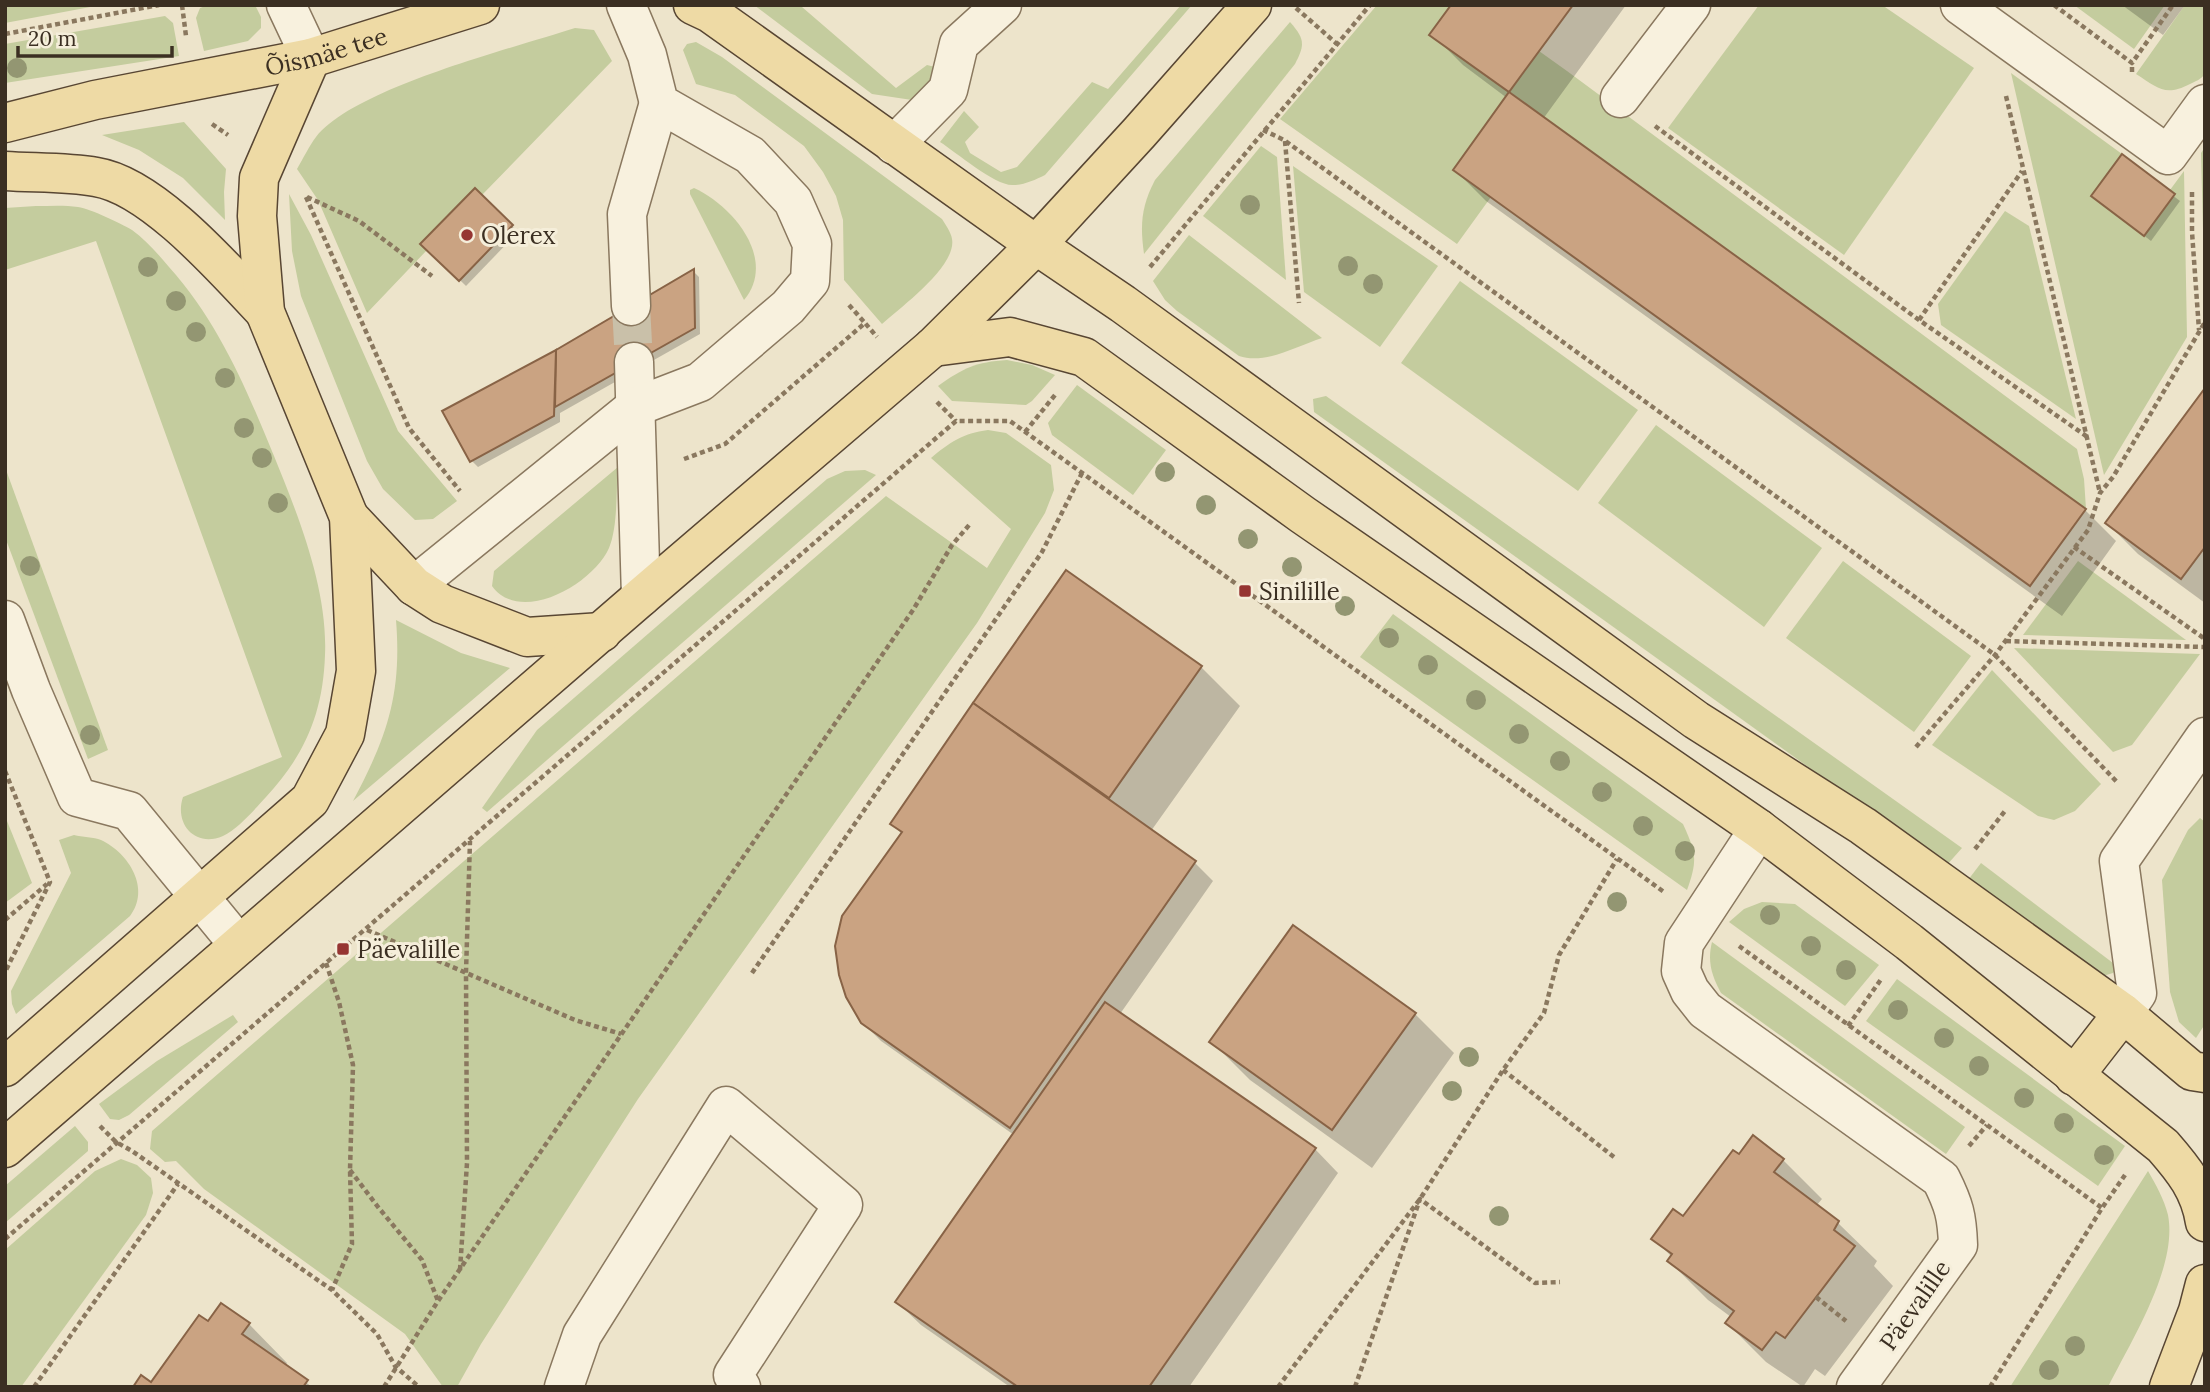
<svg xmlns="http://www.w3.org/2000/svg" width="2210" height="1392" font-family="Lora,serif">
  <style>
    .green { fill: #c4cc9e }
    .shadow { fill: #0003 }
    .building { fill: #caa382; stroke: #886346; stroke-width: 2 }
    .lines { fill: none; stroke-linecap: round; stroke-linejoin: round }
    .minor-tunnel { stroke: #c9c0a9; stroke-width: 38; stroke-dasharray: 38 19; stroke-linecap: butt }
    .minor-casing { stroke: #8a785f; stroke-width: 41 }
    .major-casing { stroke: #584633; stroke-width: 41 }
    .path { stroke: #8a785f; stroke-width: 4.5; stroke-dasharray: 5 3.5; stroke-linecap: butt }
    .minor { stroke: #f8f1de; stroke-width: 38 }
    .major { stroke: #eedaa5; stroke-width: 38 }
    .tree { fill: #939672 }
    .poi-dot { fill: #963532; stroke: #f5eeda; stroke-width: 2.5 }
    .labels { text-anchor: middle; dominant-baseline: central; stroke-width: 6; stroke-linejoin: round; paint-order: stroke }
    .street-label { font-size: 24px; fill: #3b2f22; stroke: #f5eeda }
    .poi-label { font-size: 24px; fill: #3b2f22; stroke: #f5eeda; text-anchor: start }
  </style>
  <rect width="100%" height="100%" fill="#ede4cb"/>
  <!-- green -->
  <g class="green">
    <path d="M5,5h96l-96,18z"/>
    <path d="M208,5h47l6,12v11l-13,13 -44,10 -8,-33 4,-10z"/>
    <path d="M754,5h49l-1,2 94,81 31,-23 12,3v17l-27,15 -40,-6z"/>
    <path d="M1181,5h11l-147,170c-10,5 -21,10 -32,10 -18,1 -57,-33 -73,-43l24,-31 15,16 -14,15 5,11 31,19 16,-5 75,-85 16,7z"/>
    <path d="M1377,5h74l-21,30 79,57 30,-41 28,20 510,378 7,30 2,30 -576,-417 -19,105 -34,47 -177,-125z"/>
    <path d="M1759,5h123l92,63 -130,187 -176,-127z"/>
    <path d="M2074,5h91l-31,44z"/>
    <path d="M2185,5h20v69c-5,6 -9,7 -15,10 -25,13 -32,4 -54,-10z"/>
    <path d="M165,16l8,7 6,33 -174,27v-39z"/>
    <path d="M1290,22c15,17 15,23 5,42l-151,190c-4,-29 -3,-47 11,-74z"/>
    <path d="M575,28l19,2 18,31 -130,134 -61,49 6,6 -60,63 -49,-113 -21,-31c6,-10 12,-23 19,-32 38,-49 198,-89 259,-109z"/>
    <path d="M696,42l26,15 220,162c3,5 9,13 10,20 5,27 -51,68 -70,85l-38,-44 -1,-60 -7,-24 -13,-24 -19,-26 -69,-51 -39,-11 -13,-34 4,-6z"/>
    <path d="M2011,73l111,81 -31,42 53,40 31,-42 -5,-4 14,-19 3,166 -83,138z"/>
    <path d="M184,122l42,47 -2,23 1,28 -42,-42 -44,-28 -37,-15z"/>
    <path d="M1261,146l16,11 9,123 -83,-64z"/>
    <path d="M2205,147v160l-4,-154z"/>
    <path d="M1293,166l145,100 -58,81 -76,-55z"/>
    <path d="M694,188c38,17 84,71 50,112l-54,-106v-4z"/>
    <path d="M289,194l22,41 87,196 59,70 -24,18 -18,1 -32,-31 -16,-28 -66,-165 -9,-45z"/>
    <path d="M36,206c14,0 29,-1 42,1 13,2 42,16 54,23 14,10 26,24 37,37 50,56 77,121 105,189 24,59 54,133 51,199 -2,58 -20,100 -59,142 -12,13 -28,32 -43,39 -28,12 -49,-12 -40,-39l99,-40 -186,-516 -91,29v-62z"/>
    <path d="M2005,211l24,15 47,193 -135,-94 -3,-21z"/>
    <path d="M1189,235l133,103c-25,8 -57,27 -83,18l-62,-45 -12,-11 -12,-19z"/>
    <path d="M1460,281l178,129 -60,81 -177,-128z"/>
    <path d="M1007,360l25,5 23,10 -23,26 -6,4 -74,-4 -14,-15c25,-18 38,-24 69,-26z"/>
    <path d="M1077,385l89,65 -33,45 -81,-60 -4,-12z"/>
    <path d="M1326,396l636,452 -16,18 -632,-454 -1,-13z"/>
    <path d="M1656,425l166,123 -58,79 -166,-124z"/>
    <path d="M988,430l18,3 45,32 3,25 -9,23 -68,110 -339,476 -157,245 -24,43h-14l-38,-53 -201,-145 -28,-28 -11,1 -15,-13 2,-18 734,-635 101,72 24,-39 -80,-71c18,-15 32,-25 57,-28z"/>
    <path d="M5,467l103,283 -20,9 -83,-222z"/>
    <path d="M618,467c-2,23 0,60 -9,81 -15,35 -88,78 -117,38l2,-15z"/>
    <path d="M865,470l11,5 -389,337 -5,-4 55,-78 290,-251 18,-8z"/>
    <path d="M1843,561l128,95 -57,76 -128,-94z"/>
    <path d="M2078,561l108,79 -163,-5z"/>
    <path d="M1393,614l290,210c13,29 15,35 4,66l-327,-233z"/>
    <path d="M396,620l65,33 49,15 -157,133c34,-64 49,-107 43,-181z"/>
    <path d="M2014,648l186,6 -68,91 -19,7z"/>
    <path d="M1992,670l109,114 -26,27 -21,9 -16,-4 -106,-71z"/>
    <path d="M5,816l27,67 -27,20z"/>
    <path d="M2200,818l5,4v202l-9,14 -17,-16 -9,-30 -8,-112 26,-50z"/>
    <path d="M74,835c8,2 20,2 27,5 28,13 50,49 29,76l-114,98 -4,-10 -1,-13 60,-118 -12,-33z"/>
    <path d="M1981,863l132,100 3,6 -3,4 -10,3 -135,-96z"/>
    <path d="M1762,902l33,2 84,61 -34,41 -116,-84 15,-13z"/>
    <path d="M1712,942l253,185 -19,27 -225,-161c-9,-17 -14,-31 -9,-51z"/>
    <path d="M1897,979l228,167 -27,40 -232,-165z"/>
    <path d="M233,1015l5,7 -109,93 -10,5 -9,-1 -11,-15 58,-43z"/>
    <path d="M75,1126l13,16v9l-83,72v-37z"/>
    <path d="M121,1159l16,6 14,13 2,15 -7,22 -125,172h-16v-137l90,-79z"/>
    <path d="M2148,1171c8,14 16,28 20,44 10,52 -37,126 -60,172h-98z"/>
  </g>
  <!-- shadow -->
  <g class="shadow">
    <path d="M1453,5h173l-83,114 542,391 31,31 -54,75 -576,-415 -31,-31 52,-72 -44,-33 -31,-31z"/>
    <path d="M2122,5h63l-22,30z"/>
    <path d="M2122,157l58,44 -29,40 -58,-45z"/>
    <path d="M475,191l43,41 -52,54 -43,-42z"/>
    <path d="M693,271l6,6 1,57 -140,79v9l-82,45 -6,-6 -28,-50 113,-59z"/>
    <path d="M2205,391v212l-67,-49 -31,-31z"/>
    <path d="M1201,667l39,39 -89,125 43,31 19,19 -93,133 195,135 23,24 -149,214h-179l-89,-62 -24,-23 117,-167 -133,-94 -19,-19 40,-188 -10,-10 82,-120z"/>
    <path d="M1415,1014l39,39 -82,115 -122,-88 -38,-38z"/>
    <path d="M1739,1157l44,3 39,39 -6,7 22,17 39,38 -3,5 19,20 -68,90 -10,-7 -12,18 -37,-25 -39,-39 4,-6 -23,-17 -39,-39 3,-4 -18,-18 29,-20z"/>
    <path d="M208,1324h41l38,39 -2,3 27,21h-177l17,-2z"/>
  </g>
  <!-- building -->
  <g class="building">
    <path d="M1451,5h122l-64,87 -80,-57z"/>
    <path d="M1509,92l577,417 -56,77 -577,-416z"/>
    <path d="M2122,154l53,40 -31,42 -53,-40z"/>
    <path d="M475,188l38,37 -54,56 -39,-37z"/>
    <path d="M694,269l1,59 -140,79 1,-57z"/>
    <path d="M556,350l-2,66 -84,46 -28,-51z"/>
    <path d="M2205,388v159l-24,32 -76,-56z"/>
    <path d="M1066,570l136,96 -93,132 -136,-95z"/>
    <path d="M973,703l223,158 -186,267 -149,-105 -15,-26 -7,-22 -4,-29 7,-30 60,-84 -12,-8z"/>
    <path d="M1293,925l123,88 -84,117 -123,-88z"/>
    <path d="M1105,1002l211,146 -167,239h-131l-123,-85z"/>
    <path d="M1753,1135l31,24 -10,13 65,49 -5,9 21,16 -70,92 -9,-6 -14,18 -37,-27 9,-12 -67,-50 5,-7 -21,-15 22,-30 10,7 50,-66 6,4z"/>
    <path d="M221,1303l29,20 -8,11 66,46 -5,7h-170l8,-12 10,7 48,-67 9,6z"/>
  </g>
  <g class="lines">
    <!-- minor-tunnel -->
    <path class="minor-tunnel" d="M631,306l3,56"/>
    <!-- minor casing -->
    <g class="minor-casing">
      <g id="minor">
        <path d="M286,5l25,53"/>
        <path d="M1960,5l208,150 37,-51"/>
        <path d="M1620,98l71,-93"/>
        <path d="M894,145l54,-55 11,-46 43,-39"/>
        <path d="M631,306l-4,-92 32,-111"/>
        <path d="M634,362l7,235"/>
        <path d="M414,586l221,-179 65,-25 88,-75 22,-26 2,-37 -19,-43 -43,-46 -91,-52 -12,-48 -21,-50"/>
        <path d="M5,620l26,70 46,107 52,14 110,134"/>
        <path d="M1759,829l-75,114 -3,28 9,20 15,19 236,169c13,26 16,37 17,66l-102,142"/>
        <path d="M2123,1013l14,-20 -18,-132 86,-124"/>
        <path d="M564,1387l18,-52 144,-229 117,99 -110,170 8,12"/>
      </g>
    </g>
    <!-- major casing -->
    <g class="major-casing">
      <g id="major">
        <path d="M693,5l17,8 326,232 87,59 573,416 167,106 260,187 69,58 13,2"/>
        <path id="s1" d="M5,123l90,-23 216,-42 169,-53"/>
        <path d="M5,171c30,2 62,1 91,6 57,9 130,94 169,135"/>
        <path d="M933,347l77,-10 74,20 219,158 456,314 150,113 254,204c21,24 37,44 42,76"/>
        <path d="M349,517l65,69 28,18 85,33 75,-5"/>
        <path d="M5,1067l305,-267 35,-66 11,-63 -7,-154 -84,-205 -8,-96 2,-38 52,-120"/>
        <path d="M2074,1076l49,-63"/>
        <path d="M5,1148l636,-551 292,-250 103,-102 103,-112 113,-128"/>
        <path d="M2169,1387l29,-76 7,-27"/>
      </g>
    </g>
    <!-- path -->
    <g class="path">
      <path d="M182,5l4,31"/>
      <path d="M2054,5l78,58 41,-58"/>
      <path d="M1296,8l41,36"/>
      <path d="M5,34l154,-29"/>
      <path d="M2132,72v-9"/>
      <path d="M2006,96l94,397"/>
      <path d="M212,124l16,11"/>
      <path d="M1655,126l264,194 170,118"/>
      <path d="M1263,130l21,10 711,515 122,127"/>
      <path d="M1285,141l14,162"/>
      <path d="M2192,192v40l7,98"/>
      <path d="M306,197l103,231 51,63"/>
      <path d="M307,197l52,24 73,55"/>
      <path d="M1150,267l220,-262"/>
      <path d="M849,305l16,18"/>
      <path d="M1919,320l103,-149"/>
      <path d="M937,402l19,19"/>
      <path d="M1025,432l30,-37"/>
      <path d="M684,459l41,-15 140,-121 12,14"/>
      <path d="M2074,547l131,92"/>
      <path d="M2006,641l199,6"/>
      <path d="M1916,747l79,-92 93,-125 12,-37 13,-16 92,-155"/>
      <path d="M5,771l45,111 -45,90"/>
      <path d="M1975,849l30,-38"/>
      <path d="M5,920l42,-36"/>
      <path d="M367,930l208,90 46,14"/>
      <path d="M1739,946l363,262"/>
      <path d="M326,963l13,39 14,63 -3,105 2,74 -20,46"/>
      <path d="M752,973l290,-421 40,-79"/>
      <path d="M1848,1026l34,-48"/>
      <path d="M1503,1070l111,87"/>
      <path d="M100,1126l16,16 16,9 200,139 45,44 18,32 24,21"/>
      <path d="M1969,1146l18,-21"/>
      <path d="M350,1170l28,37 44,53 16,41"/>
      <path d="M5,1239l951,-818h54l654,471"/>
      <path d="M460,1270l7,-107 -1,-191 4,-131"/>
      <path d="M1816,1297l30,24"/>
      <path d="M34,1387l144,-203"/>
      <path d="M384,1387l54,-86 475,-691 39,-65 18,-21"/>
      <path d="M1278,1387l142,-188 83,-129 41,-57 15,-58 58,-96"/>
      <path d="M1355,1387l65,-188 115,84 25,-1"/>
      <path d="M1990,1387l112,-179 23,-33"/>
    </g>
    <!-- minor -->
    <use href="#minor" class="minor"/>
    <!-- major -->
    <use href="#major" class="major"/>
  </g>
  <!-- trees -->
  <g class="tree">
    <circle cx="17" cy="68" r="10"/>
    <circle cx="1250" cy="205" r="10"/>
    <circle cx="1348" cy="266" r="10"/>
    <circle cx="148" cy="267" r="10"/>
    <circle cx="1373" cy="284" r="10"/>
    <circle cx="176" cy="301" r="10"/>
    <circle cx="196" cy="332" r="10"/>
    <circle cx="225" cy="378" r="10"/>
    <circle cx="244" cy="428" r="10"/>
    <circle cx="262" cy="458" r="10"/>
    <circle cx="1165" cy="472" r="10"/>
    <circle cx="278" cy="503" r="10"/>
    <circle cx="1206" cy="505" r="10"/>
    <circle cx="1248" cy="539" r="10"/>
    <circle cx="30" cy="566" r="10"/>
    <circle cx="1292" cy="567" r="10"/>
    <circle cx="1345" cy="606" r="10"/>
    <circle cx="1389" cy="638" r="10"/>
    <circle cx="1428" cy="665" r="10"/>
    <circle cx="1476" cy="700" r="10"/>
    <circle cx="1519" cy="734" r="10"/>
    <circle cx="90" cy="735" r="10"/>
    <circle cx="1560" cy="761" r="10"/>
    <circle cx="1602" cy="792" r="10"/>
    <circle cx="1643" cy="826" r="10"/>
    <circle cx="1685" cy="851" r="10"/>
    <circle cx="1617" cy="902" r="10"/>
    <circle cx="1770" cy="915" r="10"/>
    <circle cx="1811" cy="946" r="10"/>
    <circle cx="1846" cy="970" r="10"/>
    <circle cx="1898" cy="1010" r="10"/>
    <circle cx="1944" cy="1038" r="10"/>
    <circle cx="1469" cy="1057" r="10"/>
    <circle cx="1979" cy="1066" r="10"/>
    <circle cx="1452" cy="1091" r="10"/>
    <circle cx="2024" cy="1098" r="10"/>
    <circle cx="2064" cy="1123" r="10"/>
    <circle cx="2104" cy="1155" r="10"/>
    <circle cx="1499" cy="1216" r="10"/>
    <circle cx="2075" cy="1346" r="10"/>
    <circle cx="2049" cy="1370" r="10"/>
  </g>
  <!-- markers -->
  <g class="poi-dot">
    <circle cx="467" cy="235" r="7"/>
    <rect x="1238" y="584" width="14" height="14" rx="3.5"/>
    <rect x="336" y="942" width="14" height="14" rx="3.5"/>
  </g>
  <g class="labels">
    <!-- street labels -->
    <g class="street-label">
      <text stroke="none"><textPath href="#s1" startOffset="329">Õismäe tee</textPath></text>
      <text transform="translate(1915 1305) rotate(-55)">Päevalille</text>
    </g>
    <!-- poi labels -->
    <g class="poi-label">
      <text x="481" y="235">Olerex</text>
      <text x="1259" y="591">Sinilille</text>
      <text x="357" y="949">Päevalille</text>
    </g>
  </g>
  <!-- border -->
  <rect width="2210" height="1392" fill="none" stroke="#3b2f22" stroke-width="14"/>
  <!-- scale -->
  <path d="M18 46v10h154v-10" fill="none" stroke="#3b2f22" stroke-width="3.5"/>
  <text x="28" y="46" font-size="21" fill="#3b2f22" stroke="#f5eeda" stroke-width="5" paint-order="stroke">20 m</text>
</svg>
